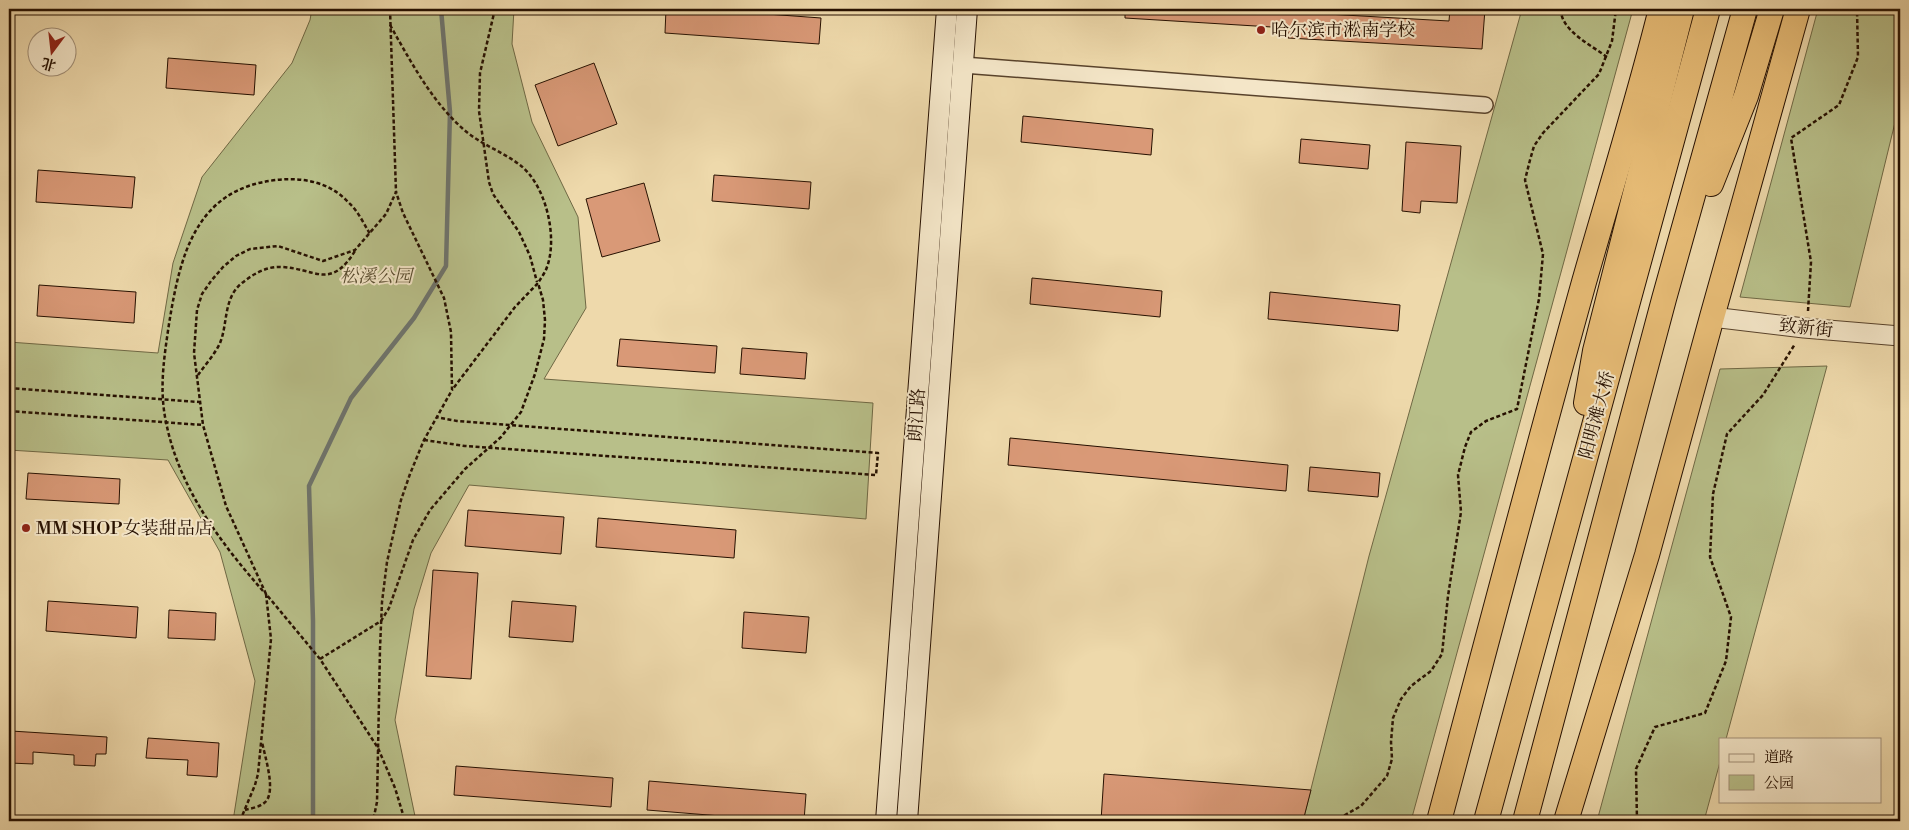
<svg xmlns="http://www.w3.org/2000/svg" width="1909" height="830" font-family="'Libre Bodoni','Noto Serif SC',serif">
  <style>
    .green { fill: #b8bf89; stroke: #6f6844 }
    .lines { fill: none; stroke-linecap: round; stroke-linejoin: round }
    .stream { stroke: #6e746d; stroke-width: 4.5 }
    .building { fill: #d99977; stroke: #261000 }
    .minor-casing { stroke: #58422b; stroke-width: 18 }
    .tertiary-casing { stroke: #58422b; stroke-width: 21 }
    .secondary-casing { stroke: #261000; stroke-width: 22 }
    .trunk-casing { stroke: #261000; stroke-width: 26 }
    .path { stroke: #261000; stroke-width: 2.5; stroke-dasharray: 4 2.5; stroke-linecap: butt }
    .minor { stroke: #f4e6c8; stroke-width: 15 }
    .tertiary { stroke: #f4e6c8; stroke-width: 19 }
    .secondary { stroke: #f4e6c8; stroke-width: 20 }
    .trunk { stroke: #e7bc76; stroke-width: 24 }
    .poi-dot { fill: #8f2418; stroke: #f4e6c8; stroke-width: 2 }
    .labels { text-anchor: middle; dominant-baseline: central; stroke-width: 4; stroke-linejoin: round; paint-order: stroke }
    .poi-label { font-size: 18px; fill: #261000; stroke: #f4e6c8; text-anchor: start }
    .park-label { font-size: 18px; font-style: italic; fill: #594d30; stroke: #f4e6c8 }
    .street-label { font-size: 18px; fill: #261000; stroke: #f4e6c8 }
  </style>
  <rect width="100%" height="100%" fill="#eed9ab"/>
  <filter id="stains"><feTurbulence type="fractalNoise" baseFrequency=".004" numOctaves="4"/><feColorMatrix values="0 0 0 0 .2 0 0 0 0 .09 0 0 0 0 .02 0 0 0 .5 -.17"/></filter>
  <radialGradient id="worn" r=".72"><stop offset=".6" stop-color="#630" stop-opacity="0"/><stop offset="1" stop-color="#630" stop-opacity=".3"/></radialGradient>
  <!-- green -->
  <g class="green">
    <path d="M312,9h202l-2,35 20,78 46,95 8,91 -42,71 329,24 -7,116 -397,-34 -38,68 -17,56 -19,111 21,101h-183l22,-140 -35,-129 -52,-92 -159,-10v-108l149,11 15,-90 29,-86 90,-114 18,-43z"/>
    <path d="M1522,9h111l-222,812h-108l66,-265z"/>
    <path d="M1818,9h82v93l-50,205 -110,-10z"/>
    <path d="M1827,366l-101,373h-6v23l-16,59h-107l123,-452z"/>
  </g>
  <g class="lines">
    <!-- stream -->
    <path class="stream" d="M313,821v-200l-4,-135 42,-88 63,-80 32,-52 4,-154 -9,-103"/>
  </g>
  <!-- building -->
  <g class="building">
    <path d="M666,9h33l122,9 -2,26 -154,-11z"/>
    <path d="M1125,9h167v3l157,9 1,-12h35l-3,40 -194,-11v-10l-163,-10z"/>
    <path d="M168,58l88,7 -2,30 -88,-7z"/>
    <path d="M594,63l23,61 -59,22 -23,-61z"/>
    <path d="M1023,116l130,13 -2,26 -130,-13z"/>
    <path d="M1301,139l69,6 -2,24 -69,-6z"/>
    <path d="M1406,142l55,4 -4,57 -36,-2 -1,12 -18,-2z"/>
    <path d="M38,170l97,7 -3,31 -96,-6z"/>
    <path d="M714,175l97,7 -2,27 -97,-8z"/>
    <path d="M644,183l16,58 -58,16 -16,-58z"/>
    <path d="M1032,278l130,13 -2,26 -130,-13z"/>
    <path d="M39,285l97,7 -2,31 -97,-7z"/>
    <path d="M1270,292l130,13 -2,26 -130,-12z"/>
    <path d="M620,339l97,7 -2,27 -98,-7z"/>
    <path d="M742,348l65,5 -2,26 -65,-5z"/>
    <path d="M1010,438l278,27 -2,26 -278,-26z"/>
    <path d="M1310,467l70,6 -2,24 -70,-6z"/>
    <path d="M28,473l92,6 -1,25 -93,-5z"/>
    <path d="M468,510l96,7 -3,37 -96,-8z"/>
    <path d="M598,518l138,12 -2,28 -138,-11z"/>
    <path d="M433,570l45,3 -7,106 -45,-3z"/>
    <path d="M48,601l90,6 -2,31 -90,-7z"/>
    <path d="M512,601l64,5 -3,36 -64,-5z"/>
    <path d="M169,610l47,3 -1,27 -47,-2z"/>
    <path d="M744,612l65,5 -3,36 -64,-5z"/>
    <path d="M11,731l96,6 -1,17h-10l-1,12 -21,-1v-10l-41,-3v12l-23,-1z"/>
    <path d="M148,738l71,5 -2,34 -30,-2 1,-15 -42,-2z"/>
    <path d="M456,766l157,12 -2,29 -157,-12z"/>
    <path d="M1104,774l207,16 -8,31h-202z"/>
    <path d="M649,781l157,13 -2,27h-22l-135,-11z"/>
  </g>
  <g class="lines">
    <!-- minor casing -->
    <g class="minor-casing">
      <path id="minor" d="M963,65l522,40"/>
    </g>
    <!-- tertiary casing -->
    <g class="tertiary-casing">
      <path id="tertiary" d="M1712,317l92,11 96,8"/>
    </g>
    <!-- secondary casing -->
    <g class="secondary-casing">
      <g id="secondary">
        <path d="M886,821l61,-812"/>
        <path d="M907,821l60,-812"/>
      </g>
    </g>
    <!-- trunk casing -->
    <g class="trunk-casing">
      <g id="trunk">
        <path d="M1711,184l35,-88 26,-87"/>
        <path d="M1586,403l9,-52 87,-342"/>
        <path d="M1439,821c48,-180 95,-360 145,-539 26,-91 54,-181 77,-273"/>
        <path d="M1486,821l222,-812"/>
        <path d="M1525,821l139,-522 81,-290"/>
        <path d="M1566,821l81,-266 65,-238 86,-308"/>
      </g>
    </g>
    <!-- path -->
    <g class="path">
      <path d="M390,9l6,183"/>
      <path d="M495,9l-15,64 -1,38 10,71 4,12 26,38 11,24 7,26"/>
      <path d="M1561,9c-1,21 30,36 46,48"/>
      <path d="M390,25c21,37 41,75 72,103 17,16 40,23 58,37 26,20 38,72 27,102 -2,6 -6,11 -9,16"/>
      <path d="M1808,311l3,-49 -20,-124 48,-33 19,-48 -1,-48"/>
      <path d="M198,375c7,-10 17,-21 22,-32 8,-19 3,-45 22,-60 11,-9 25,-17 39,-16 34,1 49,24 74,-16"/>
      <path d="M9,388l190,14"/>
      <path d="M9,411l194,14"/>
      <path d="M424,440l41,6 411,29 2,-22 -421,-32 -21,-4"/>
      <path d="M263,591c-43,-49 -84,-103 -97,-169 -7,-33 -2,-64 3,-98 11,-68 26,-135 107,-144 27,-3 54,2 73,23 9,8 15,21 21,31"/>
      <path d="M266,594l-40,-88 -23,-81 -9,-72 3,-43 5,-16 9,-13 12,-14 13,-11 14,-7 28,-3 45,15 32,-11 31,-36 10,-22 7,21 41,85 7,34 1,58 -28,50 -14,34 -9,26 -14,62 -5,40 -2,46 -3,154 -4,19"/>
      <path d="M320,659l61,-38 8,-13 24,-68 17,-30 35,-41 36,-32 20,-25 14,-38 9,-35 1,-19 -2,-20 -5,-17 -23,24 -63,83"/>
      <path d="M245,810c7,-2 17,-3 22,-10 8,-13 -2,-43 -5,-58"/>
      <path d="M240,821l15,-36 3,-11 13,-135 -5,-45 54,65 58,89 17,40 10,33"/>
      <path d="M1341,821l4,-6 16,-9 26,-30 5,-17 -1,-17 2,-24 8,-19 10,-13 20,-15 11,-17 6,-58 13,-84 -3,-37 7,-28 6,-15 15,-11 31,-12 22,-110 4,-45 -18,-74 5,-20 4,-14 9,-13 56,-59 13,-33 4,-32"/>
      <path d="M1637,821l-1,-52 19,-42 50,-14 21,-52 5,-44 -21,-60 3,-63 14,-60 36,-39 32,-51"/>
    </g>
    <!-- minor -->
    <use href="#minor" class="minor"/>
    <!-- tertiary -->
    <use href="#tertiary" class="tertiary"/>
    <!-- secondary -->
    <use href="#secondary" class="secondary"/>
    <!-- trunk -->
    <use href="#trunk" class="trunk"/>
  </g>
  <!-- markers -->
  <g class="poi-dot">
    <circle cx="1261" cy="30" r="5"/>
    <circle cx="26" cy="528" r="5"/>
  </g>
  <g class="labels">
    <!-- poi labels -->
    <g class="poi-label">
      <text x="1271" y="30">哈尔滨市淞南学校</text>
      <text x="36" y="528">MM SHOP女装甜品店</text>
    </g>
    <!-- park labels -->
    <g class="park-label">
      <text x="376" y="276">松溪公园</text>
    </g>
    <!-- street labels -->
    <g class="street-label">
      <text transform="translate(1806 328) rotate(6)">致新街</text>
      <text transform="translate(917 415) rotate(-86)">朗江路</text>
      <text transform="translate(1597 415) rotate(-75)">阳明滩大桥</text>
    </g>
  </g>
  <!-- margin -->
  <rect width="1909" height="830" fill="none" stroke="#eed9ab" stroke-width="30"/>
  <rect x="10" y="10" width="1889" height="810" fill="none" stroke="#261000" stroke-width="2.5"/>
  <rect x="15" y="15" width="1879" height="800" fill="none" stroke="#261000"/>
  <!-- legend -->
  <rect x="1719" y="738" width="162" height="65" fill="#f4e6c8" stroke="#a29078"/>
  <rect x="1729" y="754" width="25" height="8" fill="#f4e6c8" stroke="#a29078"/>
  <text x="1764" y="762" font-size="15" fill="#261000">道路</text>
  <rect x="1729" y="775" width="25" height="15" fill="#b8bf89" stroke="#a29078"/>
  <text x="1764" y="788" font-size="15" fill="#261000">公园</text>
  <!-- north arrow -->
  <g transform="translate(52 52) rotate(195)"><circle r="24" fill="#f4e6c8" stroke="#a29078"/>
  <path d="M0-4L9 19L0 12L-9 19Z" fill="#8f2418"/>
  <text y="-8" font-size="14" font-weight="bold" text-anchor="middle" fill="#261000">北</text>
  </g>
  <rect width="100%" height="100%" filter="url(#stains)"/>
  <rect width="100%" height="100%" fill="url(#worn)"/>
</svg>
